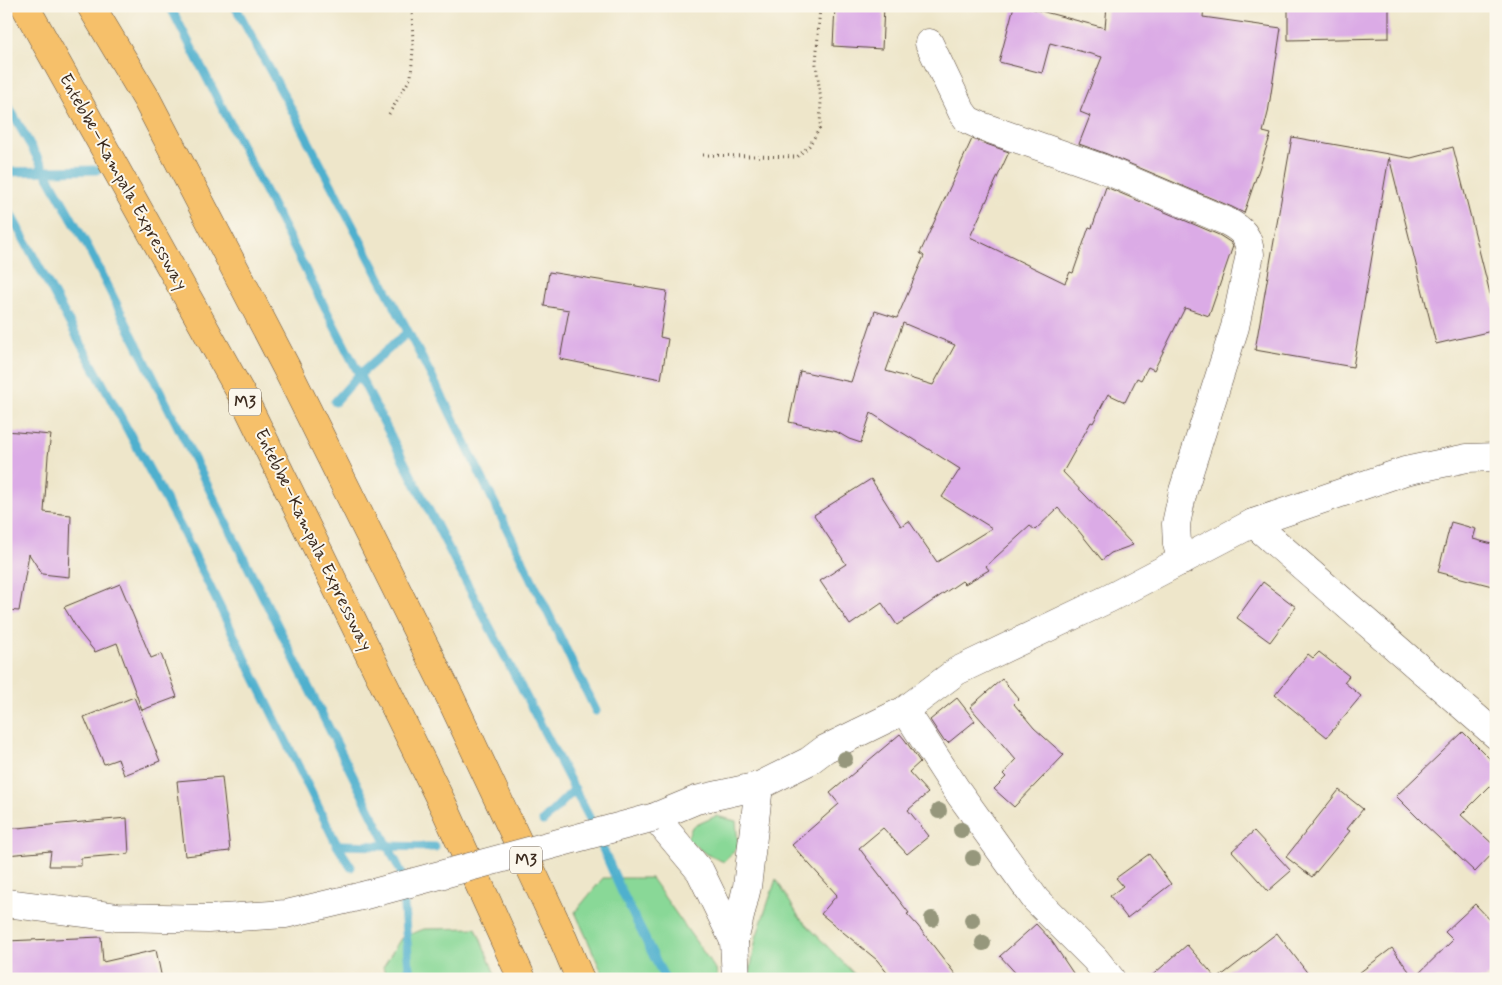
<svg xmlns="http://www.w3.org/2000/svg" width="1502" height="985" font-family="Mynerve,sans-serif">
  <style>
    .green { fill: #89d897; stroke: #62815a }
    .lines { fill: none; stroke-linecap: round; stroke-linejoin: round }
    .stream { stroke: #4fb0ce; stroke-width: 9 }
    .building { fill: #dbabe6; fill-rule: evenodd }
    .minor-casing { stroke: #564638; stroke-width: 29 }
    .highway-casing { stroke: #564638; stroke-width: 29 }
    .path { stroke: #564638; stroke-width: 3; stroke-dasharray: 1 4; stroke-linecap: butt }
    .minor { stroke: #fff; stroke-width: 28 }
    .highway { stroke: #f6c06b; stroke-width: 28 }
    .minor-bridge-casing { stroke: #564638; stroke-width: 29; stroke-linecap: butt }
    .minor-bridge { stroke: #fff; stroke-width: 28 }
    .tree { fill: #96977c }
    .labels { text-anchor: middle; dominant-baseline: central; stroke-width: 4; stroke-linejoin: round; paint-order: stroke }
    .shield { fill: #fbf7ec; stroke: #75685c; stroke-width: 1 }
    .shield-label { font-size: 16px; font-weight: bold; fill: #3b2a1e }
    .street-label { font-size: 18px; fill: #3b2a1e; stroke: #fbf7ec }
  </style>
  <rect width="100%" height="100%" fill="#fbf7ec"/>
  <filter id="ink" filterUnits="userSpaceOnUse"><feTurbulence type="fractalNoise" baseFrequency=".02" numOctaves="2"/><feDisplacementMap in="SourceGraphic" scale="10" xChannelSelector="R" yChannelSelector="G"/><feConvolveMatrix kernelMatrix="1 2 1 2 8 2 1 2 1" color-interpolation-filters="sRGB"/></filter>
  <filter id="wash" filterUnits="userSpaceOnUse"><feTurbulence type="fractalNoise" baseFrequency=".0096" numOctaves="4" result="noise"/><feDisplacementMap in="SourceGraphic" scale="20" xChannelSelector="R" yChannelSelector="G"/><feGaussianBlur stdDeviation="1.12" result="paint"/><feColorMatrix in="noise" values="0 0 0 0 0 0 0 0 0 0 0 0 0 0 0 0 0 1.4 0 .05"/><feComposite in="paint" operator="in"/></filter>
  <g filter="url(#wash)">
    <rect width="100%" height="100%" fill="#eee6ca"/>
    <!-- green -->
    <g class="green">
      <path d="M716,816l20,5 2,25 -14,16 -18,-8 -19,-15 5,-12z"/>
      <path d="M603,878h48l65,92 2,9h-113l-30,-67z"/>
      <path d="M776,879l23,38 60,62h-110l7,-41z"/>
      <path d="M476,928l21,51h-110l-4,-12 18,-29 23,-9z"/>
    </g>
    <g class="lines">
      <!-- stream -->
      <g class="stream">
        <path d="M170,6l284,553 135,258 32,73 44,89"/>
        <path d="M235,6l58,106 153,292 150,307"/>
        <path d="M6,102l83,147 312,623 9,107"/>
        <path d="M6,172l91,-2"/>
        <path d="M6,206l176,324 155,315 14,22"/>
        <path d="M335,402l24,-27 49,-43"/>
        <path d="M543,821l32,-32"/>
        <path d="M337,845l98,2"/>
      </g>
    </g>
    <g id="blocks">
      <!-- building -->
      <g class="building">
        <path d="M835,6h49l-2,43 -49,-3z"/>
        <path d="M1014,6h8l83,22 2,-22h97l-1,11 78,11 -13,85 -5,19 8,2 -27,79 -12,-6 -125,-53 -28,-10 11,-28 -10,-4 22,-55 -52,-14 -8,30 -43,-11z"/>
        <path d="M1288,6h101v32l-101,2z"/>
        <path d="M1292,137l119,21 42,-11 43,170v13l-60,14 -47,-187 -36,210 -98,-17z"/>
        <path d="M972,139l37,13 -39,85 95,46 5,-11 3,1 16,-46 3,1 14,-41 113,48 11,7 3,4 -24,70 -24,-8 -31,62 -6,-3 -7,13 -4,-2 -12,24 -17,-8 -15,29 -2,-1 -28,50 70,73 -22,8 -9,7 -24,-30 -20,-22 -23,22 -5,-4 -44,40 3,4 -24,14 -3,-3 -65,44 -15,-22 -32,22 -30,-44 26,-17 -32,-49 57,-36 30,47 8,-5 28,41 55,-34 -50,-31 18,-28 -89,-56 -10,30 -12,-4 -12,-7 -48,-10 11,-51 51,11 24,-71 22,7 27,-62 -4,-3zM903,323l52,22 -22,40 -47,-14z"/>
        <path d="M549,272l118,19 -7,46 8,2 -7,40 -101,-20 9,-49 -25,-4z"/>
        <path d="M6,431l45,4 -3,21 -4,56 27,3 -2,62 -27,-3 -13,-20 -10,57 -13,-1z"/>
        <path d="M1451,522l25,7 -3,10 23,6v42l-58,-15z"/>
        <path d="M1263,582l33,25 -26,35 -33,-24z"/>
        <path d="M120,584l31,74 10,-4 16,43 -35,13 -25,-67 -22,9 -16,-20 -15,-25z"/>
        <path d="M1319,652l30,24 -5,6 17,14 -34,41 -52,-42 33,-41 5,4z"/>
        <path d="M1002,679l17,20 -5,5 20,24 30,27 -50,52 -20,-18 12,-12 -3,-3 13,-14 -46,-53z"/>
        <path d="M134,697l26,64 -36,14 -6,-16 -14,5 -20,-47z"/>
        <path d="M957,698l18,23 -27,22 -3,-3 -1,1 -14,-21z"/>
        <path d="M1463,732l33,33v15l-35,35 35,32v3l-21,22 -53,-50 -26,-26z"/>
        <path d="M900,734l5,6 15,22 -11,10 19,21 -20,17 21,26 -22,18 -24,-26 -24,20 50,65 -2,1 11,12 41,53h-67l-15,-19 -56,-46 16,-19 -45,-50 47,-41 -9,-11z"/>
        <path d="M222,777l8,74 -45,5 -8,-75z"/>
        <path d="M1339,790l24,19 -16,20 3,2 -38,46 -26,-20z"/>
        <path d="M127,818l2,36 -48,4v8h-32l2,-15 -45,4v-26z"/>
        <path d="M1254,831l37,40 -23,20 -36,-40z"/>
        <path d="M1149,854l22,30 -44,34 -17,-22 13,-10 -7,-8z"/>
        <path d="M1475,904l21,22v43l-11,10h-134l41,-31 22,30 39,-38 -8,-8z"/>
        <path d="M1036,924l15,16 26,39h-56l-21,-23z"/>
        <path d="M1277,933l35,46h-164l39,-34 30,34z"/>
        <path d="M101,937l2,25 53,-12 6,29h-156v-38z"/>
      </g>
    </g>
  </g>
  <g filter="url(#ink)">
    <use href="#blocks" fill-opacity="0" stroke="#564638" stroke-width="1"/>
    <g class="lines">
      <!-- minor casing -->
      <g class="minor-casing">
        <g id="minor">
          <path d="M929,43l33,69 6,8 13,6 120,42 125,53c16,8 23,15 24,33l-15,73 -52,164 -7,33 1,20 5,17"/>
          <path d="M1253,523l243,212"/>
          <path d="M905,710l51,79 80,111 59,59 16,20"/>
          <path d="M6,903l111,14 91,2 78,-5 76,-18"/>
          <path d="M734,941l13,-54 12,-101"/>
          <path d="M736,979l-2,-38 -34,-70 -45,-54 41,-17 63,-14 50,-25 16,-12 80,-39 52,-39 153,-73 143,-75 152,-52 62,-13 29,-1"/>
        </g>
      </g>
      <!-- highway casing -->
      <g class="highway-casing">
        <g id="highway">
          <path d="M25,6l218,391 202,412 77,170"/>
          <path d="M91,6l55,92 141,271 163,328 108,230 22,52"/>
        </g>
      </g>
      <!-- path -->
      <g class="path">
        <path d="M389,114l22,-37 2,-28 -1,-43"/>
        <path d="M703,155l94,2 12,-11 11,-18 1,-27 -5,-37 4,-58"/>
      </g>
      <!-- minor -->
      <use href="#minor" class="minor"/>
      <!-- highway -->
      <use href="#highway" class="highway"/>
      <!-- minor-bridge casing -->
      <g class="minor-bridge-casing">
        <path id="minor-bridge" d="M362,896l293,-79"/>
      </g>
      <!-- minor-bridge -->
      <use href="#minor-bridge" class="minor-bridge"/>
    </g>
    <!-- trees -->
    <g class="tree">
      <circle cx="845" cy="759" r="8"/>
      <circle cx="939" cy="811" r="8"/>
      <circle cx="961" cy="830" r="8"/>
      <circle cx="973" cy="858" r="8"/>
      <circle cx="932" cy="919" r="8"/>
      <circle cx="972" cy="920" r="8"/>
      <circle cx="983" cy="943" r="8"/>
    </g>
  </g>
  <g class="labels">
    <!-- shield labels -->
    <g class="shield">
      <rect x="229" y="388.5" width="32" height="27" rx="4"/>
      <rect x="510" y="846.5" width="32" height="27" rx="4"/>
    </g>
    <g class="shield-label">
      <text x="245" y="402">M3</text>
      <text x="526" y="860">M3</text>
    </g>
    <!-- street labels -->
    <g class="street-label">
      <text transform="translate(123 182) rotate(61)">Entebbe–Kampala Expressway</text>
      <text transform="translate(313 540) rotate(64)">Entebbe–Kampala Expressway</text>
    </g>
  </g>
  <!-- margin -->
  <rect width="1502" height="985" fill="none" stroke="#fbf7ec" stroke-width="25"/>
</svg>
